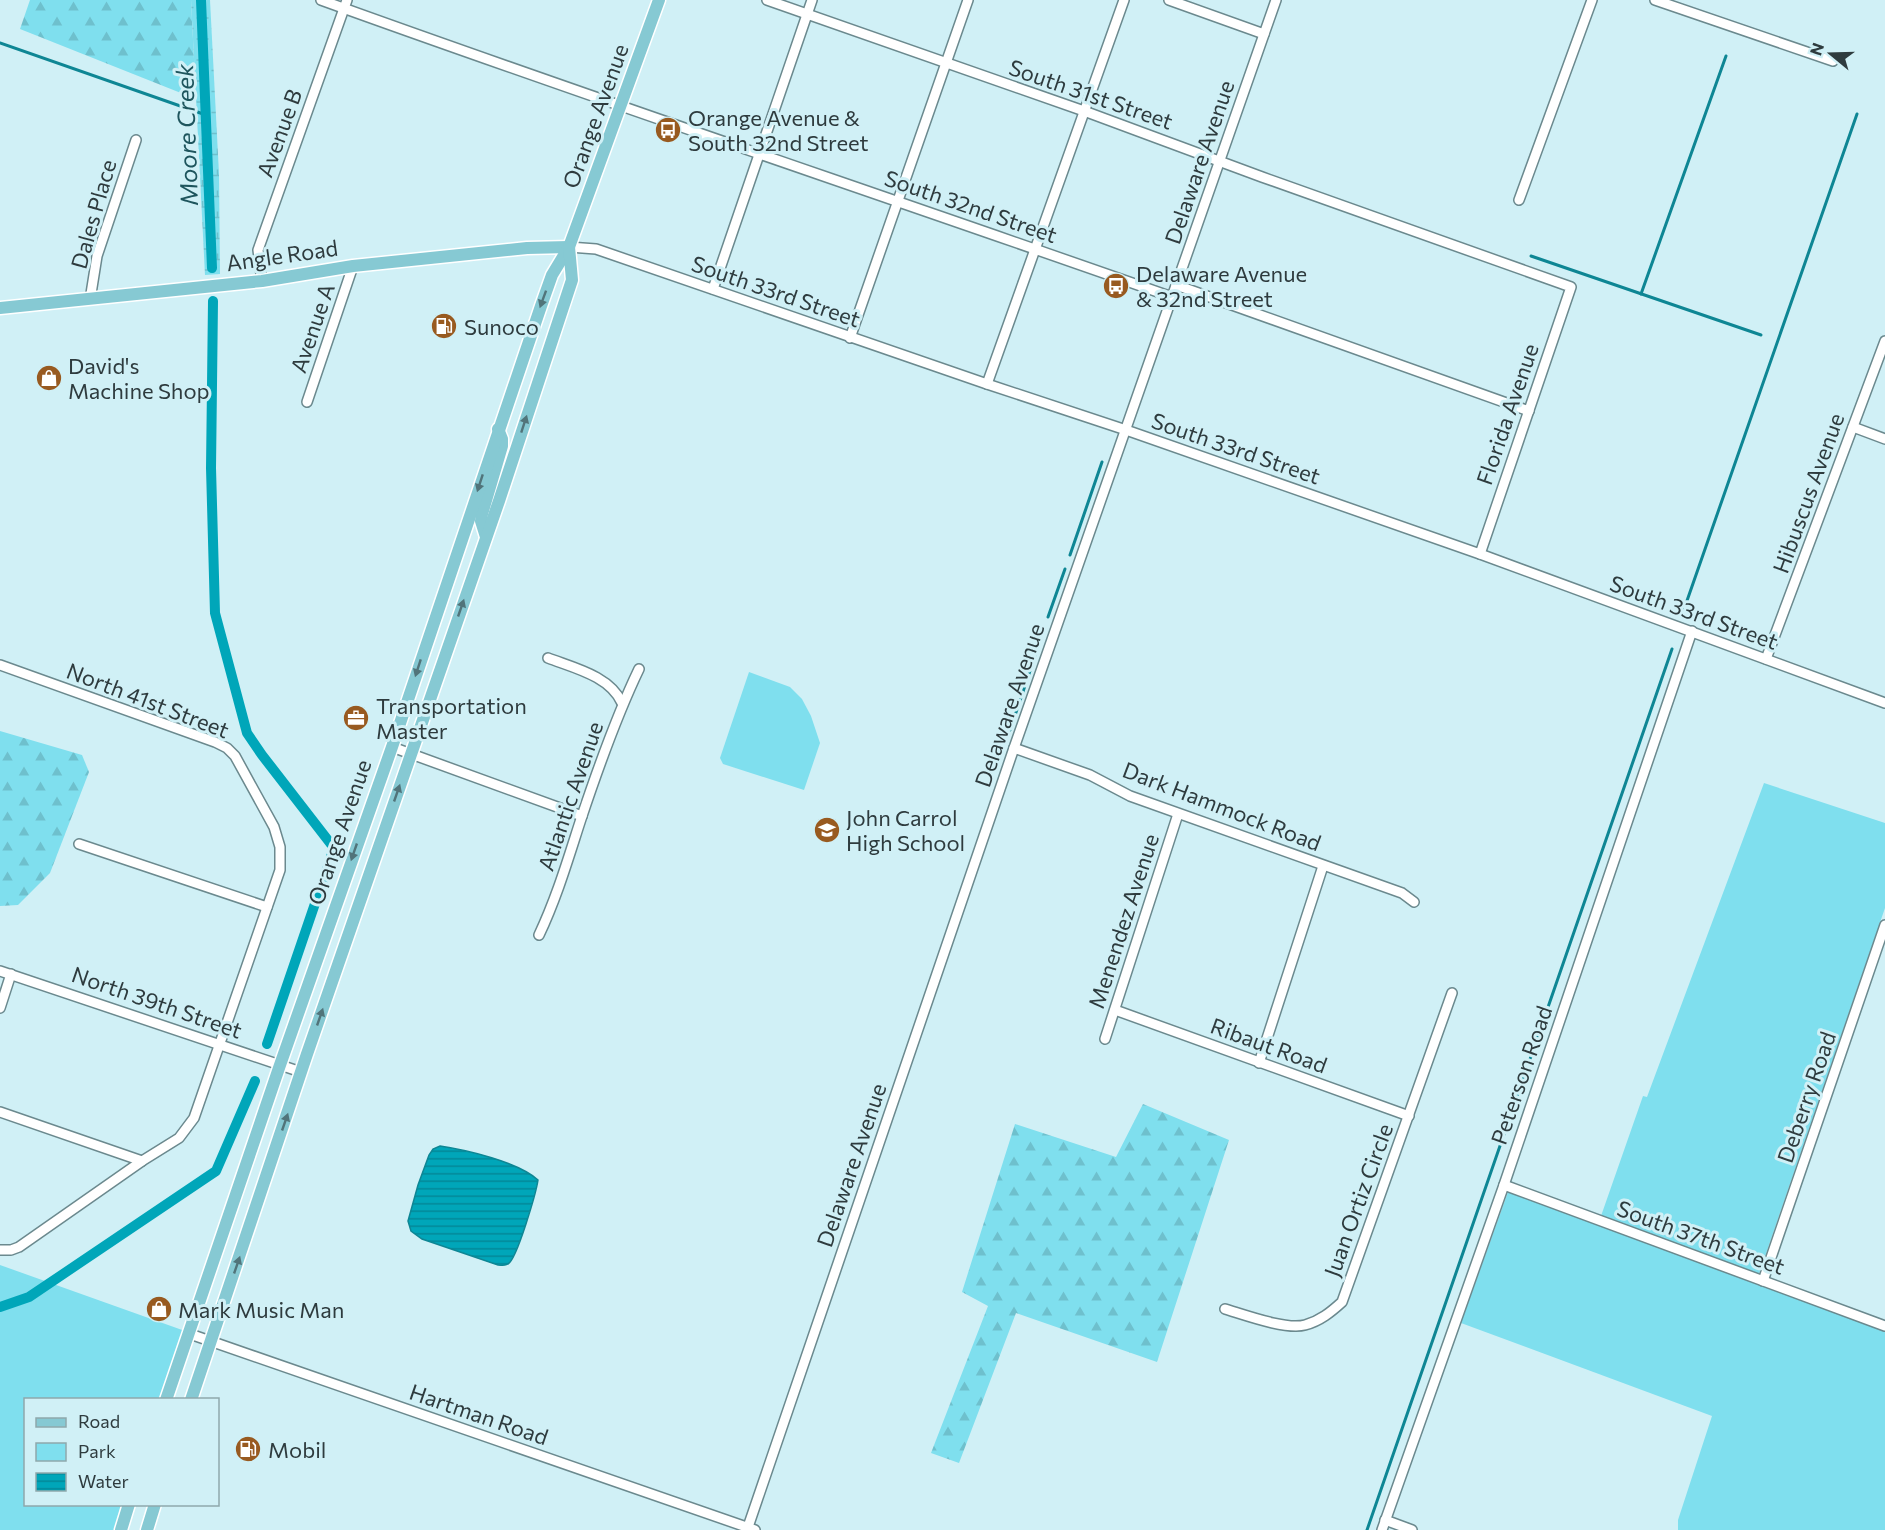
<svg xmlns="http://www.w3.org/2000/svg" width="1885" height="1530" font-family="Commissioner,sans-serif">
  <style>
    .green { fill: #7fdfee }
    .forest { fill: url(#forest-firs) }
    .wetland { fill: url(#wetland-marsh) }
    .water { fill: url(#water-rules); stroke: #0e8694; stroke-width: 1.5 }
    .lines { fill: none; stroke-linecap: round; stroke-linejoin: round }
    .stream { stroke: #0e8694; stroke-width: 3 }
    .canal { stroke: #00a6b9; stroke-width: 10 }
    .minor-casing { stroke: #6b898e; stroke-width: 12 }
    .major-casing { stroke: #fff; stroke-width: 15 }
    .minor { stroke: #fff; stroke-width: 9 }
    .major { stroke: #86c9d3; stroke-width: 12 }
    .oneway { fill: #51747a }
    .labels { text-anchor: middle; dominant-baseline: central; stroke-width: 6; stroke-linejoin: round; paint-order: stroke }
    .street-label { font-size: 22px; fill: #2e3b3e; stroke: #d0f0f6 }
    .poi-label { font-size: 22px; fill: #2e3b3e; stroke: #d0f0f6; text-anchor: start }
    .water-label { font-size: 24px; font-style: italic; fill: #1e555d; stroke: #d0f0f6 }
  </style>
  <defs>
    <pattern id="forest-firs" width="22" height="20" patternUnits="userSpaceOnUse" patternTransform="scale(1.5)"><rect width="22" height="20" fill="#7fdfee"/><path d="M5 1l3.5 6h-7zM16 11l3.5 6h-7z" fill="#6ec0cd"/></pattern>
    <pattern id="wetland-marsh" width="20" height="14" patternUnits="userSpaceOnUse" patternTransform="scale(1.5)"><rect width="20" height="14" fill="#7fdfee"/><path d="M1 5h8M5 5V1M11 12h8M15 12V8" fill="none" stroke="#6ec0cd"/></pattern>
    <pattern id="water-rules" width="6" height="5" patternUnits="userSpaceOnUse" patternTransform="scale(1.5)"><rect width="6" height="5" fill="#00a6b9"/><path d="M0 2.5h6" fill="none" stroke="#038898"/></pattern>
  </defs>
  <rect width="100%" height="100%" fill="#d0f0f6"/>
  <!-- green -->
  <g class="green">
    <path d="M749,672l41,15 12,12 9,17 9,27 -16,47 -81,-26 -3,-6z"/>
    <path d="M1764,783l121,40v85l-126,366 -158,-58 42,-120 4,1z"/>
    <path d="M1508,1192l377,139v199h-207v-10l34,-104 -251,-93z"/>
    <path d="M0,1265l185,66 -25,68 -134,1v104l97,1 -8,25h-115z"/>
  </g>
  <!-- forest -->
  <g class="forest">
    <path d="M30,0h161l5,99 -176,-70z"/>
    <path d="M0,731l82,24 7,17 -39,101 -32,32 -18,1z"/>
    <path d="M1143,1104l86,36 -72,222 -141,-49 -57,150 -28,-10 57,-147 -26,-14 53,-168 101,33z"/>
  </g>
  <!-- wetland -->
  <path class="wetland" d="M191,0h19l9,174 1,100 -15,1z"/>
  <!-- water -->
  <path class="water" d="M440,1146c27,4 78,16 98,34 -2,13 -21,79 -30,84 -3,2 -6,1 -10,1l-76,-26 -11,-8 -3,-10 10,-36 11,-30 4,-6z"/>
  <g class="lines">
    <!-- stream -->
    <g class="stream">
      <path d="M0,43l206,72"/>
      <path d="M1531,256l230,79"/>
      <path d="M1641,294l85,-238"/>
      <path d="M1070,555l32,-93"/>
      <path d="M1682,615l175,-501"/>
      <path d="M1048,617l17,-48"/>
      <path d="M1010,730l27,-80"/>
      <path d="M1367,1530l305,-881"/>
    </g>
    <!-- canal -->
    <g class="canal">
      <path d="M201,0l11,268"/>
      <path d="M213,301l-2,167 4,145 32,120 15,22 72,93 -67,196"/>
      <path d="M0,1307l29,-10 187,-126 39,-90"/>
    </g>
    <!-- minor casing -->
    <g class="minor-casing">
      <g id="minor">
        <path d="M321,0c282,102 567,197 851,297"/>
        <path d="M767,0l317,111 178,66 309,110 -91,267"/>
        <path d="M1169,0l95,34"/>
        <path d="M1655,0l178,61"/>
        <path d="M1519,200l73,-200"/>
        <path d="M569,247l27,2 391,135 139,46 354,124 405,149"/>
        <path d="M262,281l-4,-31 89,-250"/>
        <path d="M1176,285l353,126"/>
        <path d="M713,289l99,-289"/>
        <path d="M90,300l7,-44 39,-116"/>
        <path d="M850,338l118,-338"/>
        <path d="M987,384l137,-384"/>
        <path d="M307,402l46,-136"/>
        <path d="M1853,427l32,12"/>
        <path d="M548,658c26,10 62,18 74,45"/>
        <path d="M1766,659l119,-318"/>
        <path d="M0,665l215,77 12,6 8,8 39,71 6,20v23l-86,248 -15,20 -37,23 -123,86 -8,3h-11"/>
        <path d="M392,747l190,69"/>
        <path d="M1014,748l76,27 40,21 272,97 12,9"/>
        <path d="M79,844l188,63"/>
        <path d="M539,935c18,-38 29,-76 42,-116 17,-51 35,-102 58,-150"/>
        <path d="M0,971l301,101"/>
        <path d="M0,1008l11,-34"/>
        <path d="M1115,1010l294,106"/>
        <path d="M1105,1039l73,-225"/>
        <path d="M1259,1063l64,-197"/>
        <path d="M0,1112l142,49"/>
        <path d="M1504,1185l381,141"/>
        <path d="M1763,1281l122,-356"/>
        <path d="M1225,1309c20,6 61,21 80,16 15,-4 26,-13 37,-23l110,-309"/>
        <path d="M190,1334l565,196"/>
        <path d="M1385,1520l27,10"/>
        <path d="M748,1527l266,-779 262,-748"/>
        <path d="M1382,1530l122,-345 188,-554"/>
      </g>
    </g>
    <!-- major casing -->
    <g class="major-casing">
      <g id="major">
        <path d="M0,308l262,-27 91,-15 174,-18 42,-1"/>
        <path d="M486,537l-5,-16 1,-7 20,-68v-7l-4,-10"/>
        <path d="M166,1400l114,-335 112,-318 149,-441 11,-31 17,-28 90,-247"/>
        <path d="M191,1400l116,-346 192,-553 73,-221 -3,-33"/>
        <path d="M121,1530l8,-26"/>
        <path d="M147,1530l8,-26"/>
      </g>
    </g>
    <!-- minor -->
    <use href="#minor" class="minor"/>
    <!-- major -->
    <use href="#major" class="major"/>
  </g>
  <!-- one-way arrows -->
  <defs><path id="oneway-solid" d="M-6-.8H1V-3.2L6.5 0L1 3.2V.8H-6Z" transform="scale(1.5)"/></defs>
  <g class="oneway">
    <use href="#oneway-solid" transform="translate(543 299) rotate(110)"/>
    <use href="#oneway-solid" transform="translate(524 424) rotate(-72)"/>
    <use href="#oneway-solid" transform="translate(480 483) rotate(108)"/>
    <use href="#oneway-solid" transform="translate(461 608) rotate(-71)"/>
    <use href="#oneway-solid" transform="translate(418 668) rotate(108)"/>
    <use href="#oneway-solid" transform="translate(397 793) rotate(-71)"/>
    <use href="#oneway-solid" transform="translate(354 852) rotate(109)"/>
    <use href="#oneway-solid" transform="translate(320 1017) rotate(-71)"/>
    <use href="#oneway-solid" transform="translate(285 1122) rotate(-71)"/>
    <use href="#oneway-solid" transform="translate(237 1265) rotate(-71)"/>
  </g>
  <!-- icons -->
  <defs>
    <g id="bus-disc" transform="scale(1.35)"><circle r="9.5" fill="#985a20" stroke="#d0f0f6"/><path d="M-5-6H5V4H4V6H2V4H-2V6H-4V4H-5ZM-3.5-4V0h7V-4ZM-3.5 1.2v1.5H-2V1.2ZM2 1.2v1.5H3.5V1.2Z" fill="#fff"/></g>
    <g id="fuel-disc" transform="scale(1.35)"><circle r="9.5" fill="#985a20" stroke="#d0f0f6"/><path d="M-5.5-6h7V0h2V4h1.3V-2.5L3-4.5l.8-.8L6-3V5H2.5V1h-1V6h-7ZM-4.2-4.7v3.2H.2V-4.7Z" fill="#fff"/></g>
    <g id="shop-disc" transform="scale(1.35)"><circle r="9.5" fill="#985a20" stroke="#d0f0f6"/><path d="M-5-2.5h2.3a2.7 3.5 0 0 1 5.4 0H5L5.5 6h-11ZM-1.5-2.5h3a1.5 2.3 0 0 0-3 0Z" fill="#fff"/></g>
    <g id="office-disc" transform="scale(1.35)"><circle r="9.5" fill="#985a20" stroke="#d0f0f6"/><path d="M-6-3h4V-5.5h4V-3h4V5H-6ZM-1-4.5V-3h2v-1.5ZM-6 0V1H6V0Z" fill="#fff"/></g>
    <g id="school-disc" transform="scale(1.35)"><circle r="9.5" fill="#985a20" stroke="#d0f0f6"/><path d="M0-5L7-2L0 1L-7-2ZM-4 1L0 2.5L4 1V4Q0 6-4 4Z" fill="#fff"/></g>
  </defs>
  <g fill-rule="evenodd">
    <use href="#bus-disc" x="668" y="130"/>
    <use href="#bus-disc" x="1116" y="286"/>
    <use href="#fuel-disc" x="444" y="326"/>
    <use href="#shop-disc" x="49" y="378"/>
    <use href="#office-disc" x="356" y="718"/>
    <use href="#school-disc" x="827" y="830"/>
    <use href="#shop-disc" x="159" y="1309"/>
    <use href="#fuel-disc" x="248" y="1449"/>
  </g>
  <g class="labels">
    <!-- street labels -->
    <g class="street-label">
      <text transform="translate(1091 94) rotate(19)">South 31st Street</text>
      <text transform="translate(595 116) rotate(-70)">Orange Avenue</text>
      <text transform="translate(279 133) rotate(-70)">Avenue B</text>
      <text transform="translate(1199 162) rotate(-71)">Delaware Avenue</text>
      <text transform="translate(971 206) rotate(19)">South 32nd Street</text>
      <text transform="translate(93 214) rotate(-74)">Dales Place</text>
      <text transform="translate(282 255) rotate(-8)">Angle Road</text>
      <text transform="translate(776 291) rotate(19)">South 33rd Street</text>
      <text transform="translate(312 328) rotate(-71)">Avenue A</text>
      <text transform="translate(1507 414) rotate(-71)">Florida Avenue</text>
      <text transform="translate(1236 448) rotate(19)">South 33rd Street</text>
      <text transform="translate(1808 493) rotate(-70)">Hibuscus Avenue</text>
      <text transform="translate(1694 612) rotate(20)">South 33rd Street</text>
      <text transform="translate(148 700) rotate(21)">North 41st Street</text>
      <text transform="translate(1009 705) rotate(-71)">Delaware Avenue</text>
      <text transform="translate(570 796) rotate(-71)">Atlantic Avenue</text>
      <text transform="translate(1222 806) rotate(21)">Dark Hammock Road</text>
      <text transform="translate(339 832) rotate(-71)">Orange Avenue</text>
      <text transform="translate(1123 921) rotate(-72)">Menendez Avenue</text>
      <text transform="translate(157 1002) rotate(19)">North 39th Street</text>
      <text transform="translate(1269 1045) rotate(20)">Ribaut Road</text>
      <text transform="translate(1521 1075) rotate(-71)">Peterson Road</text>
      <text transform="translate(1806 1097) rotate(-71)">Deberry Road</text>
      <text transform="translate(851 1165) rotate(-71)">Delaware Avenue</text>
      <text transform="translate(1358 1200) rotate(-70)">Juan Ortiz Circle</text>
      <text transform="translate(1701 1237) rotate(20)">South 37th Street</text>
      <text transform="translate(479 1414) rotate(19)">Hartman Road</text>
    </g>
    <!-- poi labels -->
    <g class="poi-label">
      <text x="688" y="117">Orange Avenue &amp;<tspan x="688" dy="25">South 32nd Street</tspan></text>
      <text x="1136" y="273">Delaware Avenue<tspan x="1136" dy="25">&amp; 32nd Street</tspan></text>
      <text x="464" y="326">Sunoco</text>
      <text x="68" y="365">David's<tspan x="68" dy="25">Machine Shop</tspan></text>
      <text x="376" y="705">Transportation<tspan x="376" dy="25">Master</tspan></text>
      <text x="846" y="817">John Carrol<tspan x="846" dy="25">High School</tspan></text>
      <text x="178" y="1309">Mark Music Man</text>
      <text x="268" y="1449">Mobil</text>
    </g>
    <!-- water labels -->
    <g class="water-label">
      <text transform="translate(186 135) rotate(-92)">Moore Creek</text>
    </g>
  </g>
  <!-- legend -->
  <rect x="24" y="1398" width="195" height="108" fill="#d0f0f6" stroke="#8fa8ac" stroke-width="1.5"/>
  <rect x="36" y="1418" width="30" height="9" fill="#86c9d3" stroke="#8fa8ac" stroke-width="1.5"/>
  <text x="78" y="1428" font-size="18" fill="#2e3b3e">Road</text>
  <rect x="36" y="1443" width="30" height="18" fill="#7fdfee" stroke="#8fa8ac" stroke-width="1.5"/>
  <text x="78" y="1458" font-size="18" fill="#2e3b3e">Park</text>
  <rect x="36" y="1473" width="30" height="18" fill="url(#water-rules)" stroke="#8fa8ac" stroke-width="1.5"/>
  <text x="78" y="1488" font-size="18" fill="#2e3b3e">Water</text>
  <!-- north arrow -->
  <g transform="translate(1831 54) rotate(289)" stroke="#d0f0f6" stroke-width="4.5" paint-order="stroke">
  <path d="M0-4.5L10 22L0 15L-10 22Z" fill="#2e3b3e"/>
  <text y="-9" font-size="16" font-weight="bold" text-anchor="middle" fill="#2e3b3e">N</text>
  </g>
</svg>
